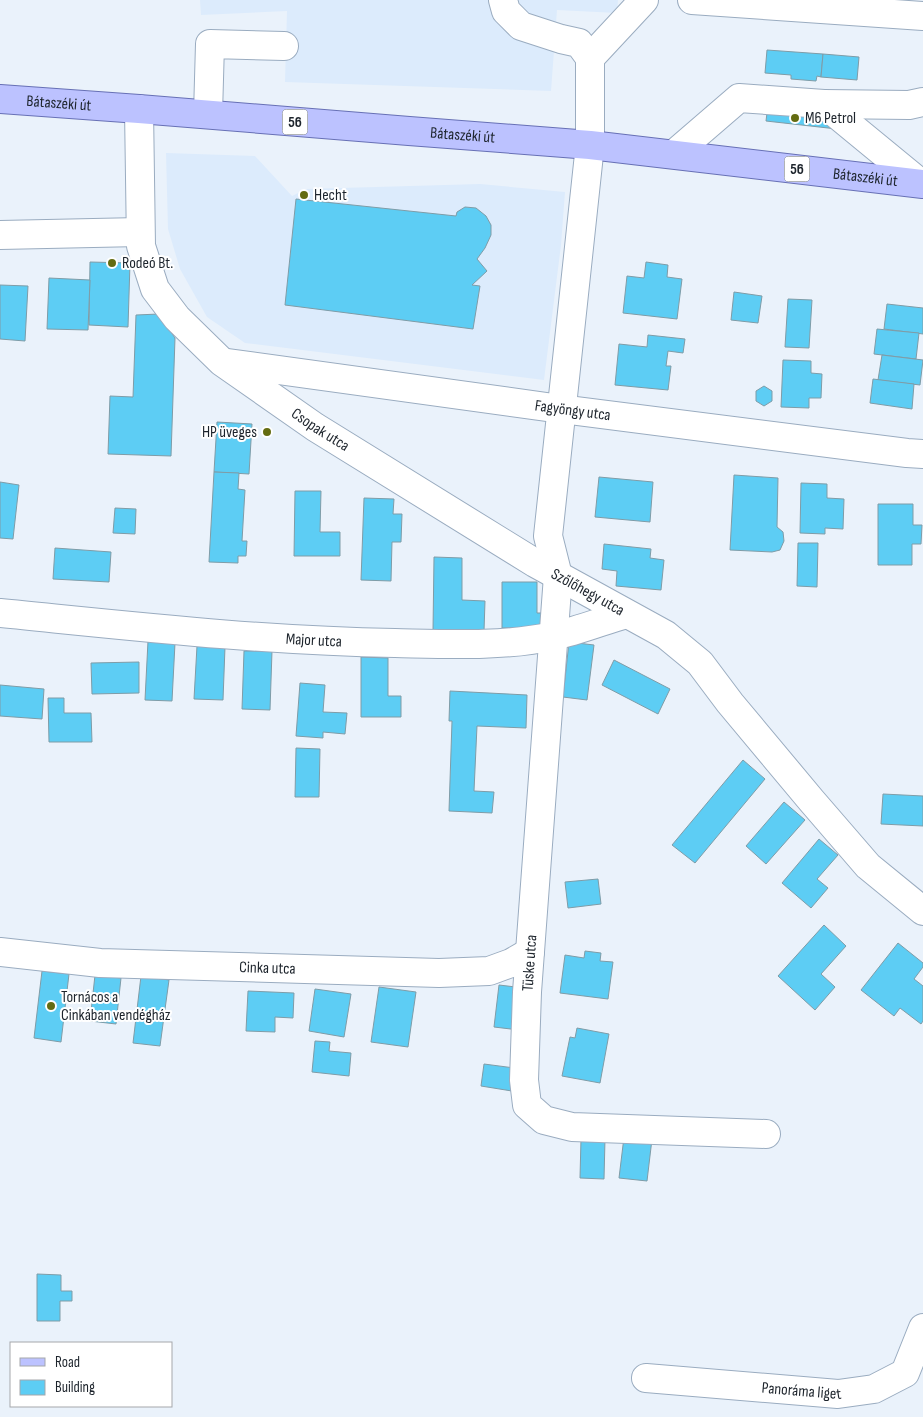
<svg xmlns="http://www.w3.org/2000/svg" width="923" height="1417" font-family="'Sofia Sans Condensed',sans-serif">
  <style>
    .built { fill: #dcebfc }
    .building { fill: #5dcdf4; stroke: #7f9ca7 }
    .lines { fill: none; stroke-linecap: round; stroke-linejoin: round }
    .minor-casing { stroke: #9aacc0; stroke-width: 30 }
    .major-casing { stroke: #6770b5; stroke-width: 30 }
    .minor { stroke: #fff; stroke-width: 28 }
    .major { stroke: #bcc2ff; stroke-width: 28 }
    .poi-dot { fill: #646c11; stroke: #fff; stroke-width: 2 }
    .labels { text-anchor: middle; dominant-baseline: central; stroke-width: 4; stroke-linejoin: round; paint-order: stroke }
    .shield { fill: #fff; stroke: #61666b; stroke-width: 1 }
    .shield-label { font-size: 15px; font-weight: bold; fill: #1d242c }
    .street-label { font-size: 16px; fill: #1d242c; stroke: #fff }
    .poi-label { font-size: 16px; fill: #1d242c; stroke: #fff; text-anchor: start }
  </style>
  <rect width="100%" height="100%" fill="#eaf2fb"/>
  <!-- built -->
  <g class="built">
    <path d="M200,0h418l-1,13 -60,-3 -6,81 -266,-9 2,-71 -86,4z"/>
    <path d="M166,153l89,3 37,40 14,-7 174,-5 85,8 -4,53 -17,135 -299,-37 -38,-26 -27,-48 -12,-40z"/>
  </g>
  <!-- building -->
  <g class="building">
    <path d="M767,50l56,4 -2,23 -4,-1 -1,5 -25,-2v-4l-26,-2z"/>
    <path d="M823,54l36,3 -2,23 -36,-3z"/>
    <path d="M770,89l71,9 -4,31 -71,-8z"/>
    <path d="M296,199l160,17 1,-4 8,-5 11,1 10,8 5,9v10l-6,13 -8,11 10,12 -15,14 8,1 -7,43 -188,-24z"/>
    <path d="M90,262l40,1 -2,64 -39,-2z"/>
    <path d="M646,262l22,3 -1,12 15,2 -5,40 -54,-6 4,-37 17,2z"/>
    <path d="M49,278l41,2 -2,50 -41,-1z"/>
    <path d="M0,285l28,1 -3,55 -25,-2z"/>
    <path d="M734,292l28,4 -4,27 -27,-3z"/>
    <path d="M788,299l24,1 -3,48 -24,-1z"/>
    <path d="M887,304l36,4v26l-39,-5z"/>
    <path d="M159,314l16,24 -4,118 -63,-2 2,-58 23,1 3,-82z"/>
    <path d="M877,329l42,4 -3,26 -42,-5z"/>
    <path d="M648,335l37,4 -2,14 -15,-2 -2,15h5l-3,24 -53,-5 4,-41 28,3z"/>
    <path d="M882,355l41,5 -3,25 -42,-5z"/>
    <path d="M783,360l28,1v12l11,1 -1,24h-12v10l-28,-1z"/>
    <path d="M873,379l41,5 -2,25 -42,-6z"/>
    <path d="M764,386l8,5v10l-8,5 -8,-5v-10z"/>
    <path d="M217,422l35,2 -3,50 -35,-2z"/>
    <path d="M214,472l25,1 -1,16 7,1 -3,51h5l-1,15h-8v7l-29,-1z"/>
    <path d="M734,475l44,3 -1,49 6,5 1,9 -4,9 -8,2 -42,-2z"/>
    <path d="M599,477l54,5 -3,40 -55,-5z"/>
    <path d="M0,482l19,3 -6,54 -13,-1z"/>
    <path d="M801,483l26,1v14l17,1 -1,30 -18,-1v6l-25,-1z"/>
    <path d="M295,491h26l-1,41h20v24h-46z"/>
    <path d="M364,498l30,1 -1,15h9l-1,28h-9l-1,39 -30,-1z"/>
    <path d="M878,504h35v21h9l-1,19h-9v21h-34z"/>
    <path d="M115,508l21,1 -1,25 -22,-1z"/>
    <path d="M798,543h20l-1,44 -20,-1z"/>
    <path d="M604,544l47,5 -1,9 14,2 -3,30 -45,-4 1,-15 -15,-2z"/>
    <path d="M55,548l56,4 -2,30 -56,-3z"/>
    <path d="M434,557l28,1v42l23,1 -1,30 -51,-1z"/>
    <path d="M502,582h35v31h9v15h-44z"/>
    <path d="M148,641l27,2 -3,58 -27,-1z"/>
    <path d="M569,642l25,3 -7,55 -24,-3z"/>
    <path d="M197,646l28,1 -2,53 -29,-1z"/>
    <path d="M244,651h28l-2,59 -28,-1z"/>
    <path d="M361,657l27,1v38h13v21h-40z"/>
    <path d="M614,660l56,29 -12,25 -56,-29z"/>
    <path d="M139,662v31l-47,1 -1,-31z"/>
    <path d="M300,683l25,2 -2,27 24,1 -2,21 -22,-2v6l-27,-2z"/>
    <path d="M0,685l44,4 -2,30 -42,-3z"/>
    <path d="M450,691l77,4 -1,33 -49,-2 -3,65 20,1 -2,21 -43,-2 3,-90h-3z"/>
    <path d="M48,698h16v15h27l1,29h-43z"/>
    <path d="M296,748l24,1 -1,48h-24z"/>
    <path d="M743,760l22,19 -70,84 -23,-18z"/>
    <path d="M883,794l40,2v30l-42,-2z"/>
    <path d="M784,802l21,18 -39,44 -20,-18z"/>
    <path d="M819,839l19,16 -21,24 11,9 -17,20 -29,-25z"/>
    <path d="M598,879l3,25 -33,4 -3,-26z"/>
    <path d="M824,925l22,21 -25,28 14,13 -20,23 -37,-34z"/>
    <path d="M898,943l25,20v4l-9,12 9,7v35l-2,3 -21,-16 -6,8 -33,-26z"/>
    <path d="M585,951l16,2 -1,8 13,1 -5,37 -48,-6 5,-38 19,3z"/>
    <path d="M42,971l27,3 -8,68 -27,-4z"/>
    <path d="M95,975l26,3 -5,46 -26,-3z"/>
    <path d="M141,976l28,4 -9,66 -27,-3z"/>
    <path d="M499,985l25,3 -5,42 -25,-3z"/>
    <path d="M379,987l37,5 -8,55 -37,-5z"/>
    <path d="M315,989l36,5 -7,43 -35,-6z"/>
    <path d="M248,991l46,2 -1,25 -18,-1v15l-29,-1z"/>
    <path d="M577,1028l32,6 -9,49 -38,-7 8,-39 5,1z"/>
    <path d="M315,1041l15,1 -1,9 22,2 -2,23 -37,-4z"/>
    <path d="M484,1064l38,5 -4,23 -37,-6z"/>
    <path d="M624,1137l28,2 -5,42 -28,-3z"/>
    <path d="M581,1139h24l-1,40 -24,-1z"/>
    <path d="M37,1274l24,1v16h11v10h-12v20h-23z"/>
  </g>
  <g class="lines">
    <!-- minor casing -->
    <g class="minor-casing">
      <g id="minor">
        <path d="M503,0l3,11 15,15 40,13 18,4 11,15v87l-42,391 10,40 -31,416 -3,88 3,25 17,15 28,7 194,7"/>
        <path d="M692,0l231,16"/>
        <path d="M590,58l54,-58"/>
        <path d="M824,104l85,1 14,-3"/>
        <path id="s1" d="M139,109l2,137 14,43 22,29 45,44 93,65 220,136 131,72 34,28 30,40 81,97 57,66 55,45"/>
        <path d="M208,114l2,-70 74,2"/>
        <path d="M674,154l65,-56 85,6 96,79"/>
        <path d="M0,235l140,-3"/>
        <path id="s2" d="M228,363l333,46 346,44 16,1"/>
        <path id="s3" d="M0,613c132,13 263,28 395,30 50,1 110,4 158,-7 25,-5 49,-15 73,-22"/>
        <path id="s4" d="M0,952l100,11 339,10 50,-2 22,-8 19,-11"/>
        <path id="s5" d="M646,1378l192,16 36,-5 31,-16 18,-45"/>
      </g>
    </g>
    <!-- major casing -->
    <g class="major-casing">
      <g id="major">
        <path id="s6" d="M0,99l139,10 270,22 181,14 333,39"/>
      </g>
    </g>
    <!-- minor -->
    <use href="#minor" class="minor"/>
    <!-- major -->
    <use href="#major" class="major"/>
  </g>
  <!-- markers -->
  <g class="poi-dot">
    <circle cx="795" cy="118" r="5"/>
    <circle cx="304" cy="195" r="5"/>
    <circle cx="112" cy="263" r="5"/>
    <circle cx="267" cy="432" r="5"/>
    <circle cx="51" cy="1006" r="5"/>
  </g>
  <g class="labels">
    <!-- shield labels -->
    <g class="shield">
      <rect x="282.5" y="109.5" width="25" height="25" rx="4"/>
      <rect x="784.5" y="156.5" width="25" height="25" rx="4"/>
    </g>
    <g class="shield-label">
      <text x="295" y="122">56</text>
      <text x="797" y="169">56</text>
    </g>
    <!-- street labels -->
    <g class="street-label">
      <text stroke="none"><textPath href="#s6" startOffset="59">Bátaszéki út</textPath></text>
      <text stroke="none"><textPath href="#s6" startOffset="464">Bátaszéki út</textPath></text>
      <text stroke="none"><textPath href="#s6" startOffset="869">Bátaszéki út</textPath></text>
      <text stroke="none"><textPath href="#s2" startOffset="348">Fagyöngy utca</textPath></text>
      <text stroke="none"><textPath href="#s1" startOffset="401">Csopak utca</textPath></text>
      <text stroke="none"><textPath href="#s1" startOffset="714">Szőlőhegy utca</textPath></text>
      <text stroke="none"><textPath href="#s3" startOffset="315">Major utca</textPath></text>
      <text transform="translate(530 963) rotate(-86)">Tüske utca</text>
      <text stroke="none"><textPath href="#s4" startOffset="268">Cinka utca</textPath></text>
      <text stroke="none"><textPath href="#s5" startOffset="156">Panoráma liget</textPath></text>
    </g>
    <!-- poi labels -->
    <g class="poi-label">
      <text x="805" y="118">M6 Petrol</text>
      <text x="314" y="195">Hecht</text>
      <text x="122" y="263">Rodeó Bt.</text>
      <text x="257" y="432" text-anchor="end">HP üveges</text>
      <text x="61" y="997">Tornácos a<tspan x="61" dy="18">Cinkában vendégház</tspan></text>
    </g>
  </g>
  <!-- legend -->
  <rect x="10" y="1342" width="162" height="65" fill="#ffffff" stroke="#a5a7ab"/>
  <rect x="20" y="1358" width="25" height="8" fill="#bcc2ff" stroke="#a5a7ab"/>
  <text x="55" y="1367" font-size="15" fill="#1d242c">Road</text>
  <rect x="20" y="1380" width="25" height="15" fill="#5dcdf4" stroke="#a5a7ab"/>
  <text x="55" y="1392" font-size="15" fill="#1d242c">Building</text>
</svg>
